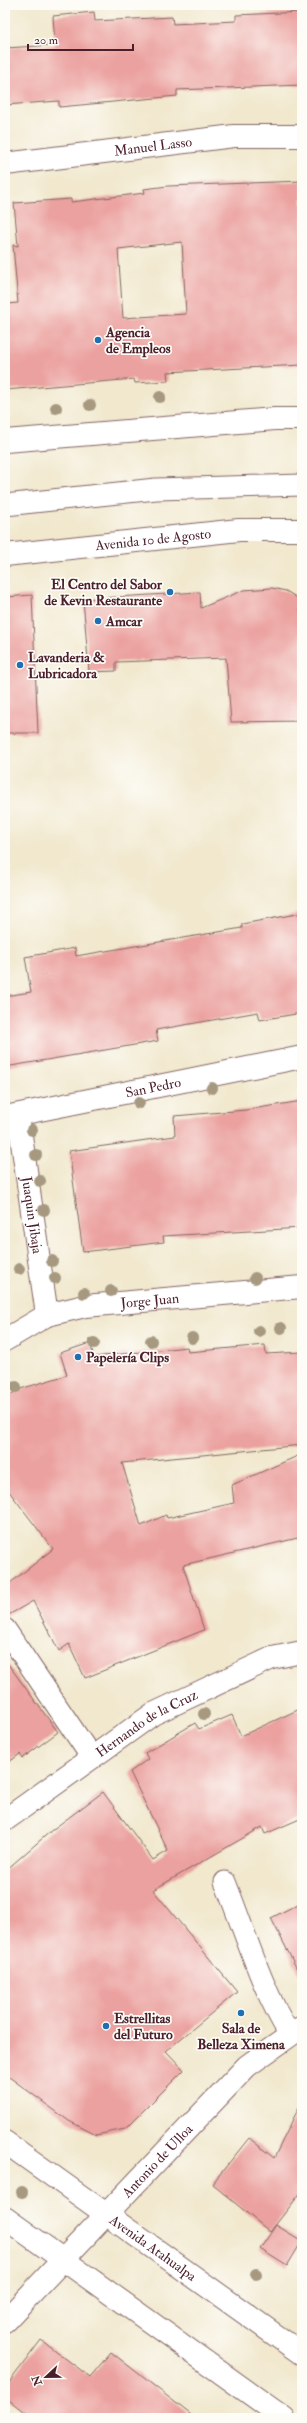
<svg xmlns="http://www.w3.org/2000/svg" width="307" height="2423" font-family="'IM FELL Double Pica',serif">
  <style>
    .building { fill: #eba19f; fill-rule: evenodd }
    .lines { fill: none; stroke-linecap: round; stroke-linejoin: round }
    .service-casing { stroke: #846564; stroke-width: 23 }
    .minor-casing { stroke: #846564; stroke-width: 24 }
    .tertiary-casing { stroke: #846564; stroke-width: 24 }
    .secondary-casing { stroke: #846564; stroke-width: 24 }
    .primary-casing { stroke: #846564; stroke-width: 24 }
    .service { stroke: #fff; stroke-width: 21 }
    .minor { stroke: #fff; stroke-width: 22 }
    .tertiary { stroke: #fff; stroke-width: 22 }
    .secondary { stroke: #fff; stroke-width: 22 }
    .primary { stroke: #fff; stroke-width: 22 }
    .tree { fill: #a69980 }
    .poi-dot { fill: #1f6fb2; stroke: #fdfcf7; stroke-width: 1.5 }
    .labels { text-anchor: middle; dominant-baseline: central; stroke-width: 3.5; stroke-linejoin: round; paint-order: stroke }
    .street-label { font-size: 14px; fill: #4a1f2b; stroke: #fdfcf7 }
    .poi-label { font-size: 14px; font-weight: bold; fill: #4a1f2b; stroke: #fdfcf7; text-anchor: start }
  </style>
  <rect width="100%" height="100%" fill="#fdfcf7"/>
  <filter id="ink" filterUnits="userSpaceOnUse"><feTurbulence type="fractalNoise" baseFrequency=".025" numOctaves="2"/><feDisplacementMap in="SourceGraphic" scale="8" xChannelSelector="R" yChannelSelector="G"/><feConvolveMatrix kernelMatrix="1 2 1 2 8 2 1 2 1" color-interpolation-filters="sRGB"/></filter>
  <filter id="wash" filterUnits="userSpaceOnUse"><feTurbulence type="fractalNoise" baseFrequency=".012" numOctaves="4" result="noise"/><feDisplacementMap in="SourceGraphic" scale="16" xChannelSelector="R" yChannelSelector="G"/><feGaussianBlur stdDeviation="0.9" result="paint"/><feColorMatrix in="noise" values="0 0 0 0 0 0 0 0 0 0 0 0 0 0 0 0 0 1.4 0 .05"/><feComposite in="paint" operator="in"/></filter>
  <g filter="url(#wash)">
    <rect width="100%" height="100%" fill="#f1e8ce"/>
    <g id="blocks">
      <!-- building -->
      <g class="building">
        <path d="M94,12l1,9 77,-4 1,7 63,-3v-6l66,-3v73l-125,5v6l-118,11v-6l-54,4v-57l50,-3 -2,-29z"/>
        <path d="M302,181v184l-135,7 1,9 -33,2 -1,-4 -129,11v-64h3l-2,-22 12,-1 -5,-58 5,1 -4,-43 57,-4v3l74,-9 -1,-4 24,-3zM182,242l4,72 -63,4 -5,-69z"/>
        <path d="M272,588l14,3 13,8 3,28v94l-71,1 -5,-64 -110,4v9l-27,1 -6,-73 117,-7 1,16 43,-18z"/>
        <path d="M32,595l6,138h-33v-136z"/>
        <path d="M302,913v100l-42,7 -2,-8 -102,18 2,11 -153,26v-71l26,-4 -6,-35 50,-9 1,8 166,-28v-4z"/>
        <path d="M302,1101v127l-139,8 1,6 -81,10 -14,-101 106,-15 -1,-20 72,-6z"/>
        <path d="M90,1343l4,14 93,-10 1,5 77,-7 1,9 36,-2v93l-180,18 19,63 25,-11 1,3 67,-15 -2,-18 70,-31v83l-119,28 21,65 -119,48 -16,-34 -10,7 -26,-50 -28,16v-30l48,-38 -48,-63v-87l12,-9 50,-15 -7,-22z"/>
        <path d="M5,1660l53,72 -35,26 -3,-4 -15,11z"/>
        <path d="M302,1708v110l-37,16 -3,-7 -109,63 84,102 -71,59 18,19 -59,59 -29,6 -27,-14 -64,-47v-203l47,-41 51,-38 50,68 15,-9 -38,-79 18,-13 -3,-6 50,-30 4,6 33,-14 9,21z"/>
        <path d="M302,1902v77l-31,-61z"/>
        <path d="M302,2101v90l-32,41 -58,-48 37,-46 25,20z"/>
        <path d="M276,2225l26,16 -15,25 -27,-17z"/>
        <path d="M41,2340l49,37 21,-25 84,66h-163l-27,-21v-9z"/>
      </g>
    </g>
  </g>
  <g filter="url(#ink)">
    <use href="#blocks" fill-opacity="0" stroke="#846564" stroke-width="1"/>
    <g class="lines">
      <!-- service casing -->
      <g class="service-casing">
        <g id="service">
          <path d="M5,505l151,-16 146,-4"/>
          <path d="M5,1629l87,129"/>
          <path d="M225,1882c21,52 36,106 65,153"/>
        </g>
      </g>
      <!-- minor casing -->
      <g class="minor-casing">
        <g id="minor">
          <path id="s1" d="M5,164l229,-28h68"/>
          <path id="s2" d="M18,1115l29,200"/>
          <path id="s3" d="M5,1117l297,-60"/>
          <path id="s4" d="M5,1340l42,-25 38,-9 217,-19"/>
          <path id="s5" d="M5,1820l148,-106 119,-56 30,-6"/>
        </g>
      </g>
      <!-- tertiary casing -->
      <g class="tertiary-casing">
        <g id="tertiary">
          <path id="s6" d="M5,2321l242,-255 55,-39"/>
        </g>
      </g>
      <!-- secondary casing -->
      <g class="secondary-casing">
        <g id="secondary">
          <path id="s7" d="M5,2142l297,212"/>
          <path d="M5,2218l279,200"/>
        </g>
      </g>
      <!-- primary casing -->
      <g class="primary-casing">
        <g id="primary">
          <path d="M5,441l270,-22h27"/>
          <path id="s8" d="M5,555l234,-25h63"/>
        </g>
      </g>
      <!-- service -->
      <use href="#service" class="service"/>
      <!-- minor -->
      <use href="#minor" class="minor"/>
      <!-- tertiary -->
      <use href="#tertiary" class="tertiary"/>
      <!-- secondary -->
      <use href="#secondary" class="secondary"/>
      <!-- primary -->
      <use href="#primary" class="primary"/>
    </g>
    <!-- trees -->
    <g class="tree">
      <circle cx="160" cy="397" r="6"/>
      <circle cx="90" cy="405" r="6"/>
      <circle cx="56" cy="408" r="6"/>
      <circle cx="212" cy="1088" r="6"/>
      <circle cx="139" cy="1103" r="6"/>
      <circle cx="32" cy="1130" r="6"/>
      <circle cx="36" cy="1155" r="6"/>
      <circle cx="40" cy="1181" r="6"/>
      <circle cx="44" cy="1210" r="6"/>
      <circle cx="52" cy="1261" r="6"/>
      <circle cx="19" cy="1269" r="6"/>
      <circle cx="55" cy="1278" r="6"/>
      <circle cx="255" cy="1278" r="6"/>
      <circle cx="111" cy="1291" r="6"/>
      <circle cx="84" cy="1293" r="6"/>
      <circle cx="281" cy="1328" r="6"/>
      <circle cx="259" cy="1331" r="6"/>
      <circle cx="192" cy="1338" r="6"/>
      <circle cx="151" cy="1341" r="6"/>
      <circle cx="94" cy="1343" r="6"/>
      <circle cx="16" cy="1387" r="6"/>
      <circle cx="204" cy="1714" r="6"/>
      <circle cx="22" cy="2192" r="6"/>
      <circle cx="256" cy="2274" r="6"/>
    </g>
  </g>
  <!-- markers -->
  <g class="poi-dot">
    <circle cx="98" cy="340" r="4"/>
    <circle cx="170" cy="592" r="4"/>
    <circle cx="98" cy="621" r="4"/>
    <circle cx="20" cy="665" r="4"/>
    <circle cx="78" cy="1357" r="4"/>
    <circle cx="241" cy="2013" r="4"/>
    <circle cx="106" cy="2026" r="4"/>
  </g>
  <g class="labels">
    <!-- street labels -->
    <g class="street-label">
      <text stroke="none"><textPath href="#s1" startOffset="149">Manuel Lasso</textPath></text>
      <text stroke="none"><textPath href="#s8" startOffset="149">Avenida 10 de Agosto</textPath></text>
      <text stroke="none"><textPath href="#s3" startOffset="151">San Pedro</textPath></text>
      <text stroke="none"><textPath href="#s2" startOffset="101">Juaquin Jibaja</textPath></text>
      <text stroke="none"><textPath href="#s4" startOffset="153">Jorge Juan</textPath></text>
      <text stroke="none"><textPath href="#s5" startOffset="172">Hernando de la Cruz</textPath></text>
      <text stroke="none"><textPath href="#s6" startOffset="221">Antonio de Ulloa</textPath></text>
      <text stroke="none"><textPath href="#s7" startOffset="182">Avenida Atahualpa</textPath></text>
    </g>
    <!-- poi labels -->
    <g class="poi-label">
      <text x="106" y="332">Agencia<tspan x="106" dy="16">de Empleos</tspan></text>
      <text x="162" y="584" text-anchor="end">El Centro del Sabor<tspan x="162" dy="16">de Kevin Restaurante</tspan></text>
      <text x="106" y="621">Amcar</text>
      <text x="28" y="657">Lavanderia &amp;<tspan x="28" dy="16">Lubricadora</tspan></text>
      <text x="86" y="1357">Papelería Clips</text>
      <text x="114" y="2018">Estrellitas<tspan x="114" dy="16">del Futuro</tspan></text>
      <text x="241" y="2028" text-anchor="middle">Sala de<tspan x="241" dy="16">Belleza Ximena</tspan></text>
    </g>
  </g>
  <!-- margin -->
  <rect width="307" height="2423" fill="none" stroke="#fdfcf7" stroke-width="20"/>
  <!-- north arrow -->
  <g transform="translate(46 2377) rotate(248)" stroke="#fdfcf7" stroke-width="3" paint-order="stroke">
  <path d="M0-3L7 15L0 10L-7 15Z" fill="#4a1f2b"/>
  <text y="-6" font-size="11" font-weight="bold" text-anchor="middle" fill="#4a1f2b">N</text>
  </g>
  <!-- scale -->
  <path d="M28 44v6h105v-6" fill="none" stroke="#4a1f2b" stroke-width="2"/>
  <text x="34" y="44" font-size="12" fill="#4a1f2b" stroke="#fdfcf7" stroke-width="3" paint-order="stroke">20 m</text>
</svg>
